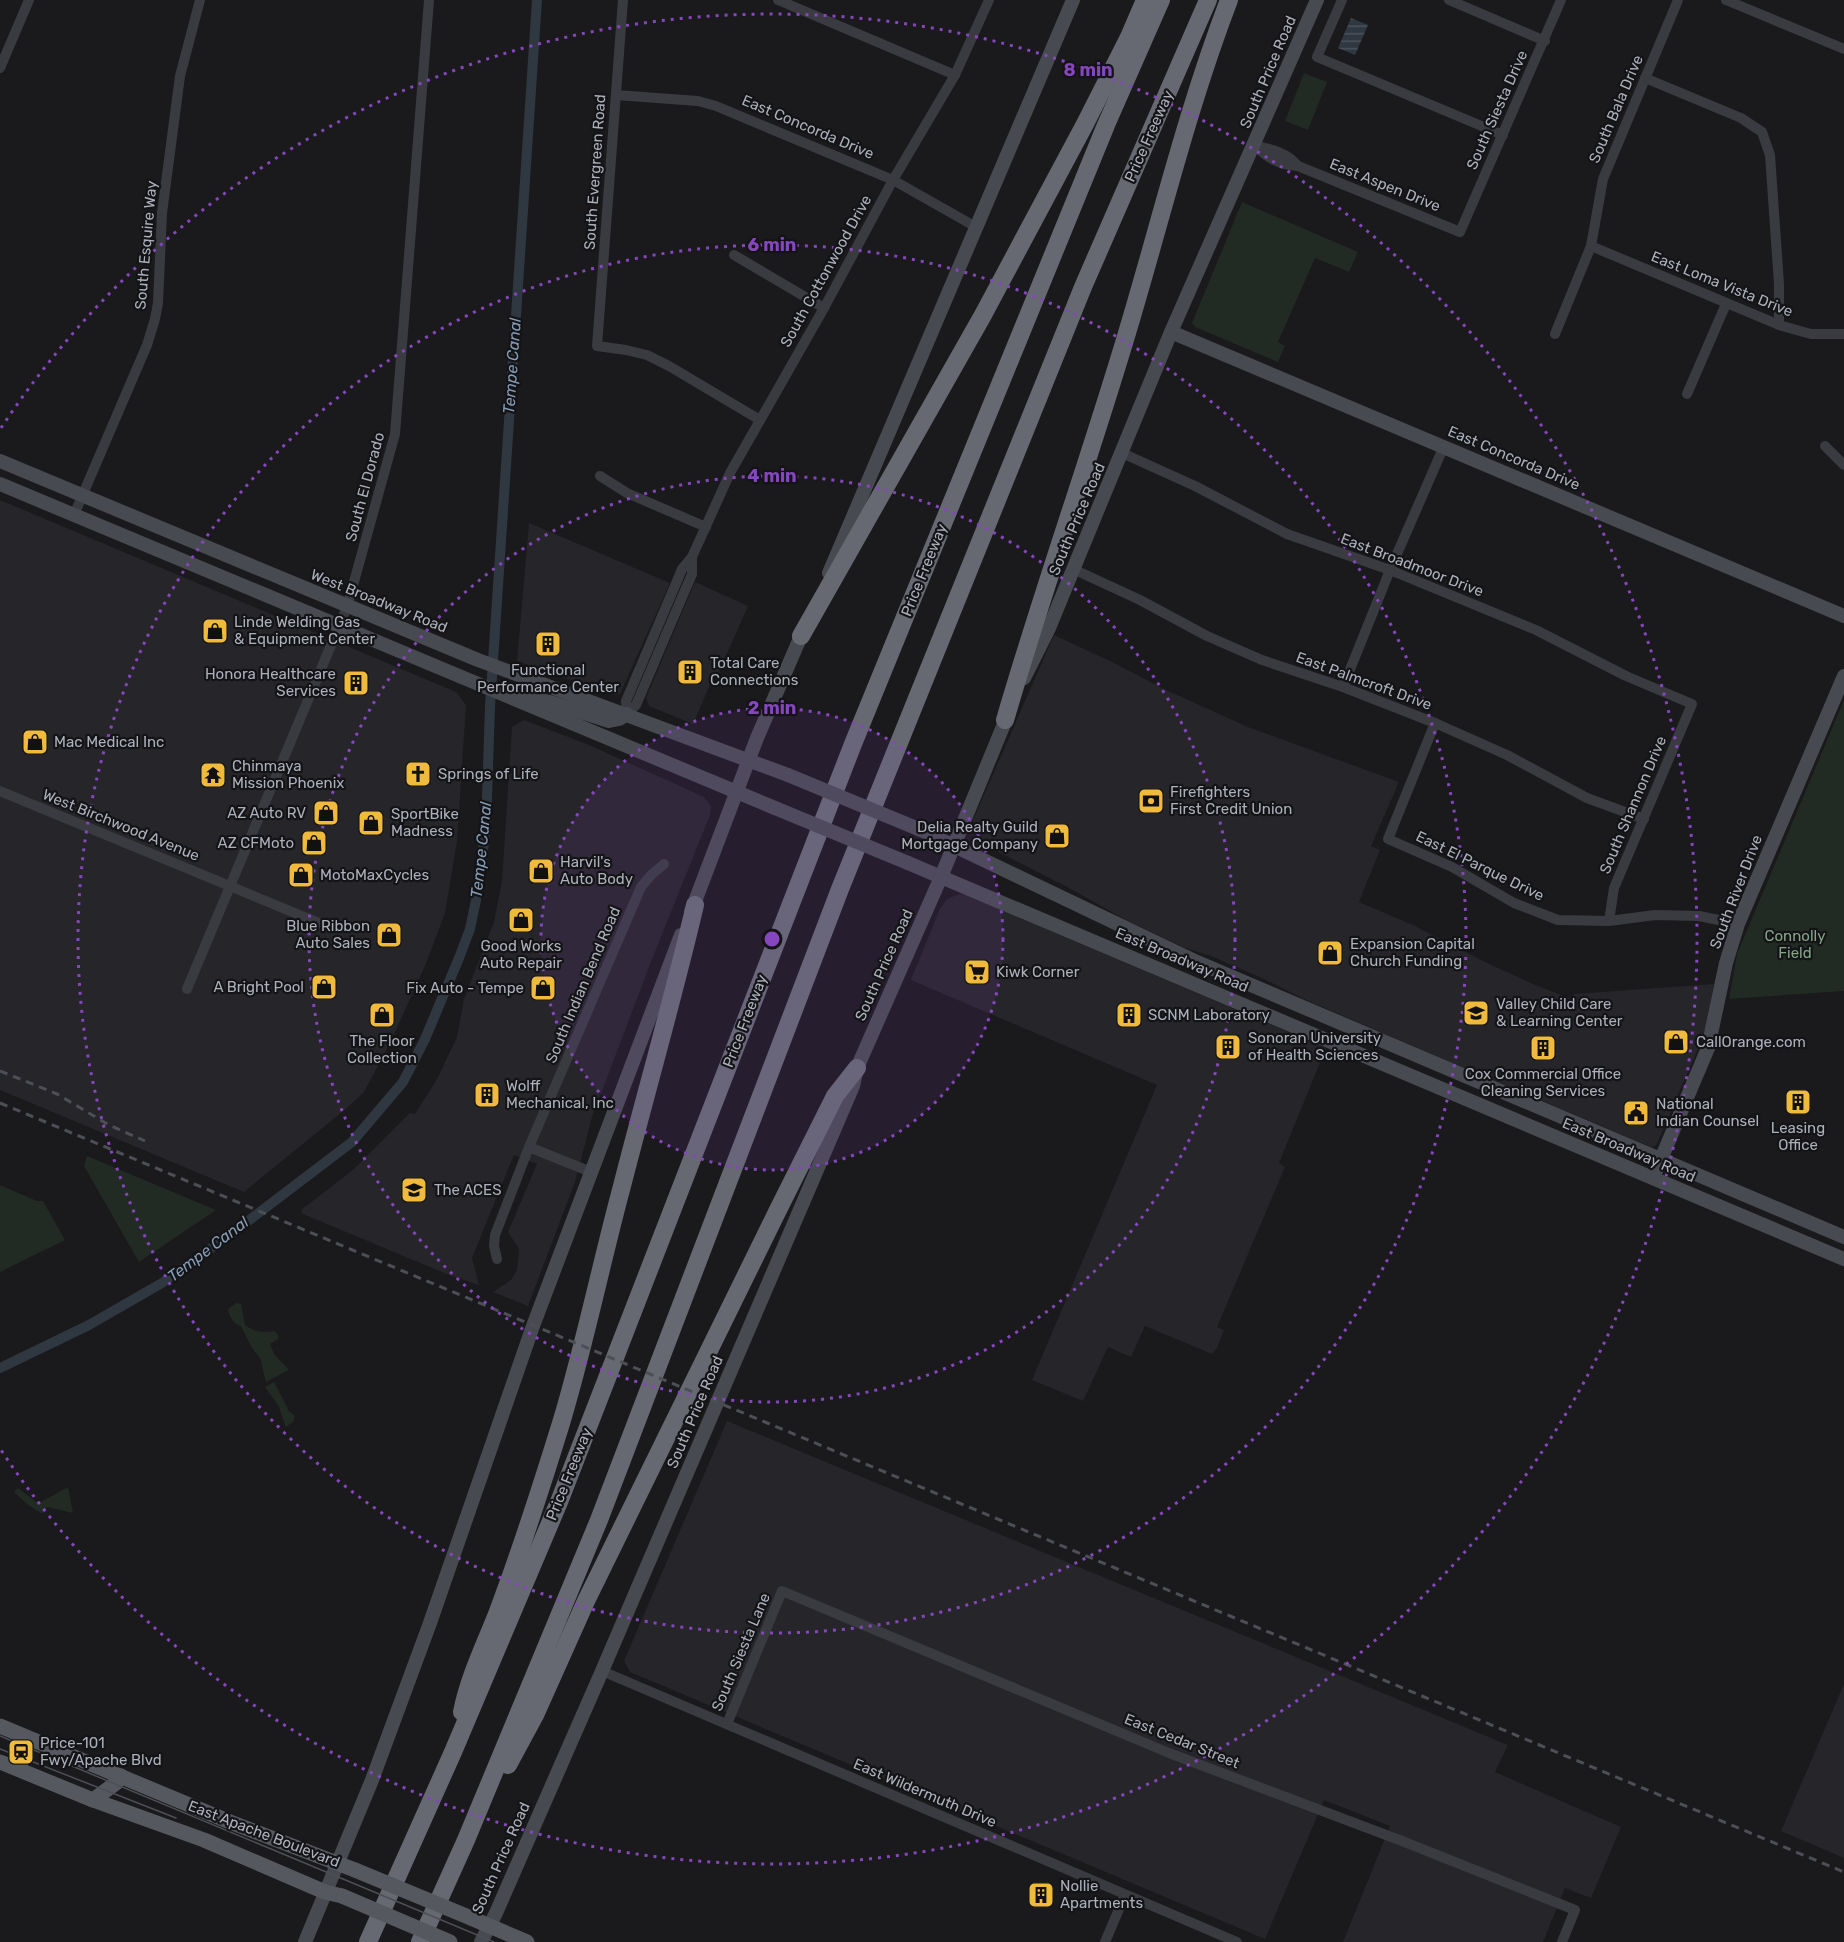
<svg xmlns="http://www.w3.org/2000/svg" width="1844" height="1942" font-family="Rubik,sans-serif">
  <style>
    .built { fill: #262529 }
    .green { fill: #212a23 }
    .water { fill: url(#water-rules) }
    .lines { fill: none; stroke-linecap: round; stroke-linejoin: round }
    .canal { stroke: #2f3840; stroke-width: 10 }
    .street { stroke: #3a3b41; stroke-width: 10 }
    .secondary { stroke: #484a51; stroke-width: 14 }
    .primary { stroke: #565860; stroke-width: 15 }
    .highway { stroke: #666972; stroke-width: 18 }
    .tram { stroke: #4d4f56; stroke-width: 1.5 }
    .rail { stroke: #4d4f56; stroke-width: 3; stroke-dasharray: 8 6; stroke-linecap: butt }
    .secondary-bridge { stroke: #484a51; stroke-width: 14 }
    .primary-bridge { stroke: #565860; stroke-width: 15 }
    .ring { fill: none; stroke: #8546be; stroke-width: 3; stroke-dasharray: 3 6 }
    .labels { text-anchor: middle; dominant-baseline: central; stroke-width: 4.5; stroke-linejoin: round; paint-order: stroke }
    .street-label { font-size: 15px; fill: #acb0bb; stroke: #141417 }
    .poi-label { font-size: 15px; fill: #acb0bb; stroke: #141417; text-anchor: start }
    .park-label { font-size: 15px; fill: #84a587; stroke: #141417 }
    .water-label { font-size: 16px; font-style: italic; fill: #849cb5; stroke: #141417 }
    .centre { fill: #8546be; stroke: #141417; stroke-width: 3 }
    .ring-label { font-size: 18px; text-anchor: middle; font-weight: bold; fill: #8546be; stroke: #141417; stroke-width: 4.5; stroke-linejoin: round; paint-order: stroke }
  </style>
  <defs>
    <pattern id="water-rules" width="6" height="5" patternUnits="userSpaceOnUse" patternTransform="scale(1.5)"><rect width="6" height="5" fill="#2f3840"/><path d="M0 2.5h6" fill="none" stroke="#4a525a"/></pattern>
  </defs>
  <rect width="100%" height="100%" fill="#1a191c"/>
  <!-- built -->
  <g class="built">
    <path d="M0,500l456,192 10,13 -9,136 -12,72 -20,53 -34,75 -27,51 -17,16 -103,84 -244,-102z"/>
    <path d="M529,523l141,60 -50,111 -5,1 -98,-34z"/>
    <path d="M695,582l53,24 -30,68 -3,-1 -22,51 -44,-18 -3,-8z"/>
    <path d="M1054,635l58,27 54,28 82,37 151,55 -28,64 9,4 -21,52 54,23 72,37 48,22 39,15 2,-5 140,-10 -6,37 -8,23 -44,102 -5,1 -231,-98 -116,-50 -40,-20 -53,-23 -26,-8 -59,-28 -55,-31 -92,-47 -6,-14v-8z"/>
    <path d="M524,720l65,25 115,52 7,9 -1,9 -58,144 -60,158 -17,65 -47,124 -35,-14 18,-12 6,-10 2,-21 -11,-17 29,-68 -23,-9 -42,103 7,27 -30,-10 -146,-61 -2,-4 53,-41 56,-56 5,1 22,-35 20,-42 7,-38 30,-77 8,-41 10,-154z"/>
    <path d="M960,894l6,1 360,153 -47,115 6,4 -68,160 7,3 -7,18 -5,6 -67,-28 -14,31 -23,-10 -25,54 -51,-21 125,-295 -246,-105 29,-71 7,-10z"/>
    <path d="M727,1421l781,324 -13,27 126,55 -30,71 -26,-10 -22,54h-200l47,-116 -66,-26 -59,139 -635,-267 -6,-11z"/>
    <path d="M1844,1684v174l-63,-27z"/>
  </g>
  <!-- green -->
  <g class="green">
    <path d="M1304,73l23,9 -19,48 -23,-9z"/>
    <path d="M1242,202l116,50 -9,20 -34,-14 -37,84 7,4 -7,16 -83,-35 -3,-4z"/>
    <path d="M1844,700v291l-115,8 8,-45z"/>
    <path d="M87,1156l129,54 -77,52 -55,-96z"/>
    <path d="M0,1185l37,16h6l22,39 -65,32z"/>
    <path d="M236,1303l5,1 4,21c10,7 17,8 29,6l4,3v5l-8,5 4,10 15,16 -23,12 -6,-24 -8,-10 -11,-22c-7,-1 -12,-10 -13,-17z"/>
    <path d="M274,1382l15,29 5,4v6l-8,6 -8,-22 -13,-18z"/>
    <path d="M68,1487l5,26 -26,-6 -3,6h-3l-14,-9 -13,-12 4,-4 18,14h5z"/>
  </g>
  <!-- water -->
  <path class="water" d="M1351,18l17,7 -13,30 -17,-7z"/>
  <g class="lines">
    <!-- canal -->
    <path class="canal" d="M0,1368l89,-43 73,-42 69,-49 121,-92 51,-60 22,-43 34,-81 11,-29 6,-29 10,-72 4,-122 47,-706"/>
    <!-- street -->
    <g class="street">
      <path d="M623,0l-26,346 29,4 21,5 22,11 91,54"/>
      <path d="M778,0l177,75"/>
      <path d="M1342,0l-25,57 186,78"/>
      <path d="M1449,0l96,41"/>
      <path d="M1726,0l118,49"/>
      <path d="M0,68l29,-68"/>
      <path d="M1645,78l96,40 21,14 8,23 9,129v41"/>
      <path d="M616,95l82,6 18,5 177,74 83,47"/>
      <path d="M1254,145c14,13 25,20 44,21l162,66 101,-232"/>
      <path d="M1256,146c16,3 32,7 42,20"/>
      <path d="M1591,246l188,79 32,9h33"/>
      <path d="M734,255l90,53"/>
      <path d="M1555,334l36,-88 12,-67 75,-179"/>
      <path d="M1687,394l39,-90"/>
      <path d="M1825,446l19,19"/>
      <path d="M1122,453l73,33 92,48 103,36 146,60 90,46 66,28 -78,184 -5,33"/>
      <path d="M600,476l27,17 79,34"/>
      <path d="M74,515l73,-170 8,-26 3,-16 4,-90 18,-137 20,-76"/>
      <path d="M1073,569l67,31 67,36 55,24 81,27 92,36 72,32 80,43 57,21"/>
      <path d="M1343,687l47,-117 54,-124"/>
      <path d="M627,714l-1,-13 51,-120 5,-12 10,-12 38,-84 94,-165 69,-128 62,-105 34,-75"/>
      <path d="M627,714l9,-9 56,-131v-17"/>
      <path d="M1435,723l-47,116 64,28 62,36 44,17 51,1 46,-6 44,1 39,8"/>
      <path d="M0,791l319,132"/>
      <path d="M187,989l160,-382 48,-173 34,-434"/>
      <path d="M529,1147l62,25"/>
      <path d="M497,1259l-3,-13 1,-11 34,-88 112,-260 10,-12 13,-11"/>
      <path d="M602,1671l635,271"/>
      <path d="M727,1724l55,-133 387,162 233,88 173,69 -13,32"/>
      <path d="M1105,1942l20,-47"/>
    </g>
    <!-- secondary -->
    <g class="secondary">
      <path d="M1171,332l673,284"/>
      <path d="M0,461l478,199 310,115"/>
      <path d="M0,484l775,324"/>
      <path d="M829,573l244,-573"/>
      <path d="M1024,678l25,-50 122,-296 146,-332"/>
      <path d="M522,696l28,6 59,19 10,-2 8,-5"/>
      <path d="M921,830l276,132 647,275"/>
      <path d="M908,863l936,396"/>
      <path d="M691,912l66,-174 47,-109"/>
      <path d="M1653,1178l55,-130 18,-85 12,-39 106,-248"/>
      <path d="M305,1942l67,-162 58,-157 103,-297 148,-391"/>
      <path d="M481,1942l15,-29 106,-242 251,-585 4,-18 84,-191 68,-165"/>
    </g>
    <!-- primary -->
    <g class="primary">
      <path d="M0,1726l230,96 125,48"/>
      <path d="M0,1762l93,38 111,40 121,52 17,4"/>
      <path d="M93,1800l23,-17 5,-7"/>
      <path d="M471,1918l56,24"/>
    </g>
    <!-- highway -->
    <g class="highway">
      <path d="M801,636l182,-321 102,-191 44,-87 16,-37"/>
      <path d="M1005,720c37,-127 81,-251 119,-377 35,-115 62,-231 105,-343"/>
      <path d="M462,1712c7,-35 22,-65 35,-98 24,-64 45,-129 65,-194 23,-77 39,-156 60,-234 24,-94 51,-187 73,-281"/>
      <path d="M508,1765l27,-50 51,-114 191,-389 58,-116 22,-28"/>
      <path d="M368,1942l85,-190 106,-250 294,-758 253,-619 55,-125"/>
      <path d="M420,1942l46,-102 133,-320 241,-631 243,-602 125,-287"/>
    </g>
    <!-- tram -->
    <g class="tram">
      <path d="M0,1736l494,206"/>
      <path d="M0,1749l176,69"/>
    </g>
    <!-- rail -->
    <g class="rail">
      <path d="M0,1071l57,23 52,31 36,16"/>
      <path d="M0,1103l1844,769"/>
    </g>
    <!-- secondary-bridge -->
    <g class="secondary-bridge">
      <path d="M788,775l133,55"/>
      <path d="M775,808l133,55"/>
    </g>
    <!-- primary-bridge -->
    <g class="primary-bridge">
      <path d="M355,1870l116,48"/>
      <path d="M342,1896l108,46"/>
    </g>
  </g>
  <!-- distance rings -->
  <circle cx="772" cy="939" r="231" fill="#8546be" fill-opacity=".12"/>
  <g class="ring">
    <circle cx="772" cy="939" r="231"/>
    <circle cx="772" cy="939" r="463"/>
    <circle cx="772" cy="939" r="694"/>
    <path d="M1 428A925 925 0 1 1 1 1450"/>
  </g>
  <!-- icons -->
  <defs>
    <g id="shop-square" transform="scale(1.35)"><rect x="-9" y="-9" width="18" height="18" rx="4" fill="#f0bb3d" stroke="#141417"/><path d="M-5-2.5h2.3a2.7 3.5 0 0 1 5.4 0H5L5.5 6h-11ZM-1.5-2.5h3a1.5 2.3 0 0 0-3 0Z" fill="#111"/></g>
    <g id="building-square" transform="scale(1.35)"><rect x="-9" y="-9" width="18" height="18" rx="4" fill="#f0bb3d" stroke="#141417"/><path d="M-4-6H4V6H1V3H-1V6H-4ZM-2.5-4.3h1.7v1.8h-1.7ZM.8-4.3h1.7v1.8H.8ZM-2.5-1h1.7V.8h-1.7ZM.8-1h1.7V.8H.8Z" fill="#111"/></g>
    <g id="church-square" transform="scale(1.35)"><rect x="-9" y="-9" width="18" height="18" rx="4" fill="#f0bb3d" stroke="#141417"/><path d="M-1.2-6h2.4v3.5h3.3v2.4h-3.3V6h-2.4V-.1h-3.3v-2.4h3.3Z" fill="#111"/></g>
    <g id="temple-square" transform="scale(1.35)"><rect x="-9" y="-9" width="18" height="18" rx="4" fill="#f0bb3d" stroke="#141417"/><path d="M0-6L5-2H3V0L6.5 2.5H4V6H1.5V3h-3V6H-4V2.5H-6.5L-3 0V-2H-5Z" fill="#111"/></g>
    <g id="bank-square" transform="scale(1.35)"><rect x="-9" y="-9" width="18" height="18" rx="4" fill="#f0bb3d" stroke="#141417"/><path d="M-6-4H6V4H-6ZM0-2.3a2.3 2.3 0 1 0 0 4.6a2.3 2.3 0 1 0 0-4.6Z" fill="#111"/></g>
    <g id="supermarket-square" transform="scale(1.35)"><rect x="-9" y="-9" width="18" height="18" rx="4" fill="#f0bb3d" stroke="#141417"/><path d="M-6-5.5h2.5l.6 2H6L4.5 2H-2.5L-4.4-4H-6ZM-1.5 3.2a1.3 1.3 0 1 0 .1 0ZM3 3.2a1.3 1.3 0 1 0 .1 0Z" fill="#111"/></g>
    <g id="school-square" transform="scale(1.35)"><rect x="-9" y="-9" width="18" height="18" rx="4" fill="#f0bb3d" stroke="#141417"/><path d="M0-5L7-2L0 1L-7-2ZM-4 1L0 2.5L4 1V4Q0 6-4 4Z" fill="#111"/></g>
    <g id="civic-square" transform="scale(1.35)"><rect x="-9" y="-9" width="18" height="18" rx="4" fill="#f0bb3d" stroke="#141417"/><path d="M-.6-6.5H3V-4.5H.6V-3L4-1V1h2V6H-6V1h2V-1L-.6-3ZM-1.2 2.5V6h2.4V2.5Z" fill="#111"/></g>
    <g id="station-square" transform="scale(1.35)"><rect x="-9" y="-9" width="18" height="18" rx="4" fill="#f0bb3d" stroke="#141417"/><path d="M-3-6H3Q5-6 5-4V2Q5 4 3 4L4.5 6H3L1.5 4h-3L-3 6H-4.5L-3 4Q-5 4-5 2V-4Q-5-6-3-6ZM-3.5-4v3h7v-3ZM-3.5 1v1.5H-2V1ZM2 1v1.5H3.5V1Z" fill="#111"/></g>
  </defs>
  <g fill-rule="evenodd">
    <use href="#shop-square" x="215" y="631"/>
    <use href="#building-square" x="548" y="644"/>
    <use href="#building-square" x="690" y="672"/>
    <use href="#building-square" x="356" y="683"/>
    <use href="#shop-square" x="35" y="742"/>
    <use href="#church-square" x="418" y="774"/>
    <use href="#temple-square" x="213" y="775"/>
    <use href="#bank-square" x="1151" y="801"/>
    <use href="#shop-square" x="326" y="813"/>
    <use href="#shop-square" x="371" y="823"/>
    <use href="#shop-square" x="1057" y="836"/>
    <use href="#shop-square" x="314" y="843"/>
    <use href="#shop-square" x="541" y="871"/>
    <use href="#shop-square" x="301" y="875"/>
    <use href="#shop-square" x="521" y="920"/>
    <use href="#shop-square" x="389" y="935"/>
    <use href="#shop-square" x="1330" y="953"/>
    <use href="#supermarket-square" x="977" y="972"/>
    <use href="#shop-square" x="324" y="987"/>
    <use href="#shop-square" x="543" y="988"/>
    <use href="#school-square" x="1476" y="1013"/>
    <use href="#shop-square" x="382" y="1015"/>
    <use href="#building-square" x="1129" y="1015"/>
    <use href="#shop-square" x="1676" y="1042"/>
    <use href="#building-square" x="1228" y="1047"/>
    <use href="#building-square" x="1543" y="1048"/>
    <use href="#building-square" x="487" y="1095"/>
    <use href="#building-square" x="1798" y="1102"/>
    <use href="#civic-square" x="1636" y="1113"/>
    <use href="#school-square" x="414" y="1190"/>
    <use href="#station-square" x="21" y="1752"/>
    <use href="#building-square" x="1041" y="1895"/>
  </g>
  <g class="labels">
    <!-- street labels -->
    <g class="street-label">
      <text transform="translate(1268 72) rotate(-67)">South Price Road</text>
      <text transform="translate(1616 109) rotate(-67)">South Bala Drive</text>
      <text transform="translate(1497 110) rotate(-66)">South Siesta Drive</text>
      <text transform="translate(808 127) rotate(23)">East Concorda Drive</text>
      <text transform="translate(1149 136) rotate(-66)">Price Freeway</text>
      <text transform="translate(595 172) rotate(-86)">South Evergreen Road</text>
      <text transform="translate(1385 185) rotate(22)">East Aspen Drive</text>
      <text transform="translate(146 245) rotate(-85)">South Esquire Way</text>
      <text transform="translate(826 271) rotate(-61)">South Cottonwood Drive</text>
      <text transform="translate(1722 284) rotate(22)">East Loma Vista Drive</text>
      <text transform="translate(1514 458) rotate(23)">East Concorda Drive</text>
      <text transform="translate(365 487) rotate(-75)">South El Dorado</text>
      <text transform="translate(1077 519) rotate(-67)">South Price Road</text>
      <text transform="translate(1412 565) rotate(21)">East Broadmoor Drive</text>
      <text transform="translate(924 570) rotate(-68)">Price Freeway</text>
      <text transform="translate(379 601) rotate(22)">West Broadway Road</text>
      <text transform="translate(1364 681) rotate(20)">East Palmcroft Drive</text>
      <text transform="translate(1633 805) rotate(-67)">South Shannon Drive</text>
      <text transform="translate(121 825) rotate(22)">West Birchwood Avenue</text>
      <text transform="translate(1480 866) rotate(26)">East El Parque Drive</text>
      <text transform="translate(1736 892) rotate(-69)">South River Drive</text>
      <text transform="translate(1182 960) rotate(23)">East Broadway Road</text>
      <text transform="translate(884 965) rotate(-66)">South Price Road</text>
      <text transform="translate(583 985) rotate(-67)">South Indian Bend Road</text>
      <text transform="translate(745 1021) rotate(-69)">Price Freeway</text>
      <text transform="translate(1629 1150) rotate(23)">East Broadway Road</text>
      <text transform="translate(695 1412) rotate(-67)">South Price Road</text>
      <text transform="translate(569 1474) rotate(-68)">Price Freeway</text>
      <text transform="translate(741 1652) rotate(-67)">South Siesta Lane</text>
      <text transform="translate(1182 1741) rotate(22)">East Cedar Street</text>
      <text transform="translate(925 1793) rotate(23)">East Wildermuth Drive</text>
      <text transform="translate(264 1834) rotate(21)">East Apache Boulevard</text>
      <text transform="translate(501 1858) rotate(-66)">South Price Road</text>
    </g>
    <!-- poi labels -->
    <g class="poi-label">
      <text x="234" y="622">Linde Welding Gas<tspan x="234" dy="17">&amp; Equipment Center</tspan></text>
      <text x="710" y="663">Total Care<tspan x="710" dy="17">Connections</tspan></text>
      <text x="548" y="670" text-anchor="middle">Functional<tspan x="548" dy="17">Performance Center</tspan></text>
      <text x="336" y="674" text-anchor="end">Honora Healthcare<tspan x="336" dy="17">Services</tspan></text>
      <text x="54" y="742">Mac Medical Inc</text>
      <text x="232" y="766">Chinmaya<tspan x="232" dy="17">Mission Phoenix</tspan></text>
      <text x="438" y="774">Springs of Life</text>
      <text x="1170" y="792">Firefighters<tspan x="1170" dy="17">First Credit Union</tspan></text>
      <text x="306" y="813" text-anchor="end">AZ Auto RV</text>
      <text x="391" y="814">SportBike<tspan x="391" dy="17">Madness</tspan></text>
      <text x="1038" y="827" text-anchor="end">Delia Realty Guild<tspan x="1038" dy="17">Mortgage Company</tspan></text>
      <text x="294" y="843" text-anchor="end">AZ CFMoto</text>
      <text x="560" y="862">Harvil's<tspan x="560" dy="17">Auto Body</tspan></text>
      <text x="320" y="875">MotoMaxCycles</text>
      <text x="370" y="926" text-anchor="end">Blue Ribbon<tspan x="370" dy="17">Auto Sales</tspan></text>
      <text x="1350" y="944">Expansion Capital<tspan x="1350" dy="17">Church Funding</tspan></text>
      <text x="521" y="946" text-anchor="middle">Good Works<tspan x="521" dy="17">Auto Repair</tspan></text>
      <text x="996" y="972">Kiwk Corner</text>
      <text x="304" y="987" text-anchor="end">A Bright Pool</text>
      <text x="524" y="988" text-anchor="end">Fix Auto - Tempe</text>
      <text x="1496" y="1004">Valley Child Care<tspan x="1496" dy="17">&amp; Learning Center</tspan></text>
      <text x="1148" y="1015">SCNM Laboratory</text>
      <text x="1248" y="1038">Sonoran University<tspan x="1248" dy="17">of Health Sciences</tspan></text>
      <text x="382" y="1041" text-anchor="middle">The Floor<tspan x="382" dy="17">Collection</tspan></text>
      <text x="1696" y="1042">CallOrange.com</text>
      <text x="1543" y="1074" text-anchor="middle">Cox Commercial Office<tspan x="1543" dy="17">Cleaning Services</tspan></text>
      <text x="506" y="1086">Wolff<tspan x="506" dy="17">Mechanical, Inc</tspan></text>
      <text x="1656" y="1104">National<tspan x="1656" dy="17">Indian Counsel</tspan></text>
      <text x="1798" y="1128" text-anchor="middle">Leasing<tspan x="1798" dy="17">Office</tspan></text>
      <text x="434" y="1190">The ACES</text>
      <text x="40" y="1743">Price-101<tspan x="40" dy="17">Fwy/Apache Blvd</tspan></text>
      <text x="1060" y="1886">Nollie<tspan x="1060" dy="17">Apartments</tspan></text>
    </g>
    <!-- park labels -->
    <g class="park-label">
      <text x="1795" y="936">Connolly<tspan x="1795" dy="17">Field</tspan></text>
    </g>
    <!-- water labels -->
    <g class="water-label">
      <text transform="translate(512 366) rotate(-86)">Tempe Canal</text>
      <text transform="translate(481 850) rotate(-84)">Tempe Canal</text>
      <text transform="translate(208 1249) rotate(-37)">Tempe Canal</text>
    </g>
  </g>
  <circle cx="772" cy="939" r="9" class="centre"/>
  <g class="ring-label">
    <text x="1088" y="76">8 min</text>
    <text x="772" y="251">6 min</text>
    <text x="772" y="482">4 min</text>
    <text x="772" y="714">2 min</text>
  </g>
</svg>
